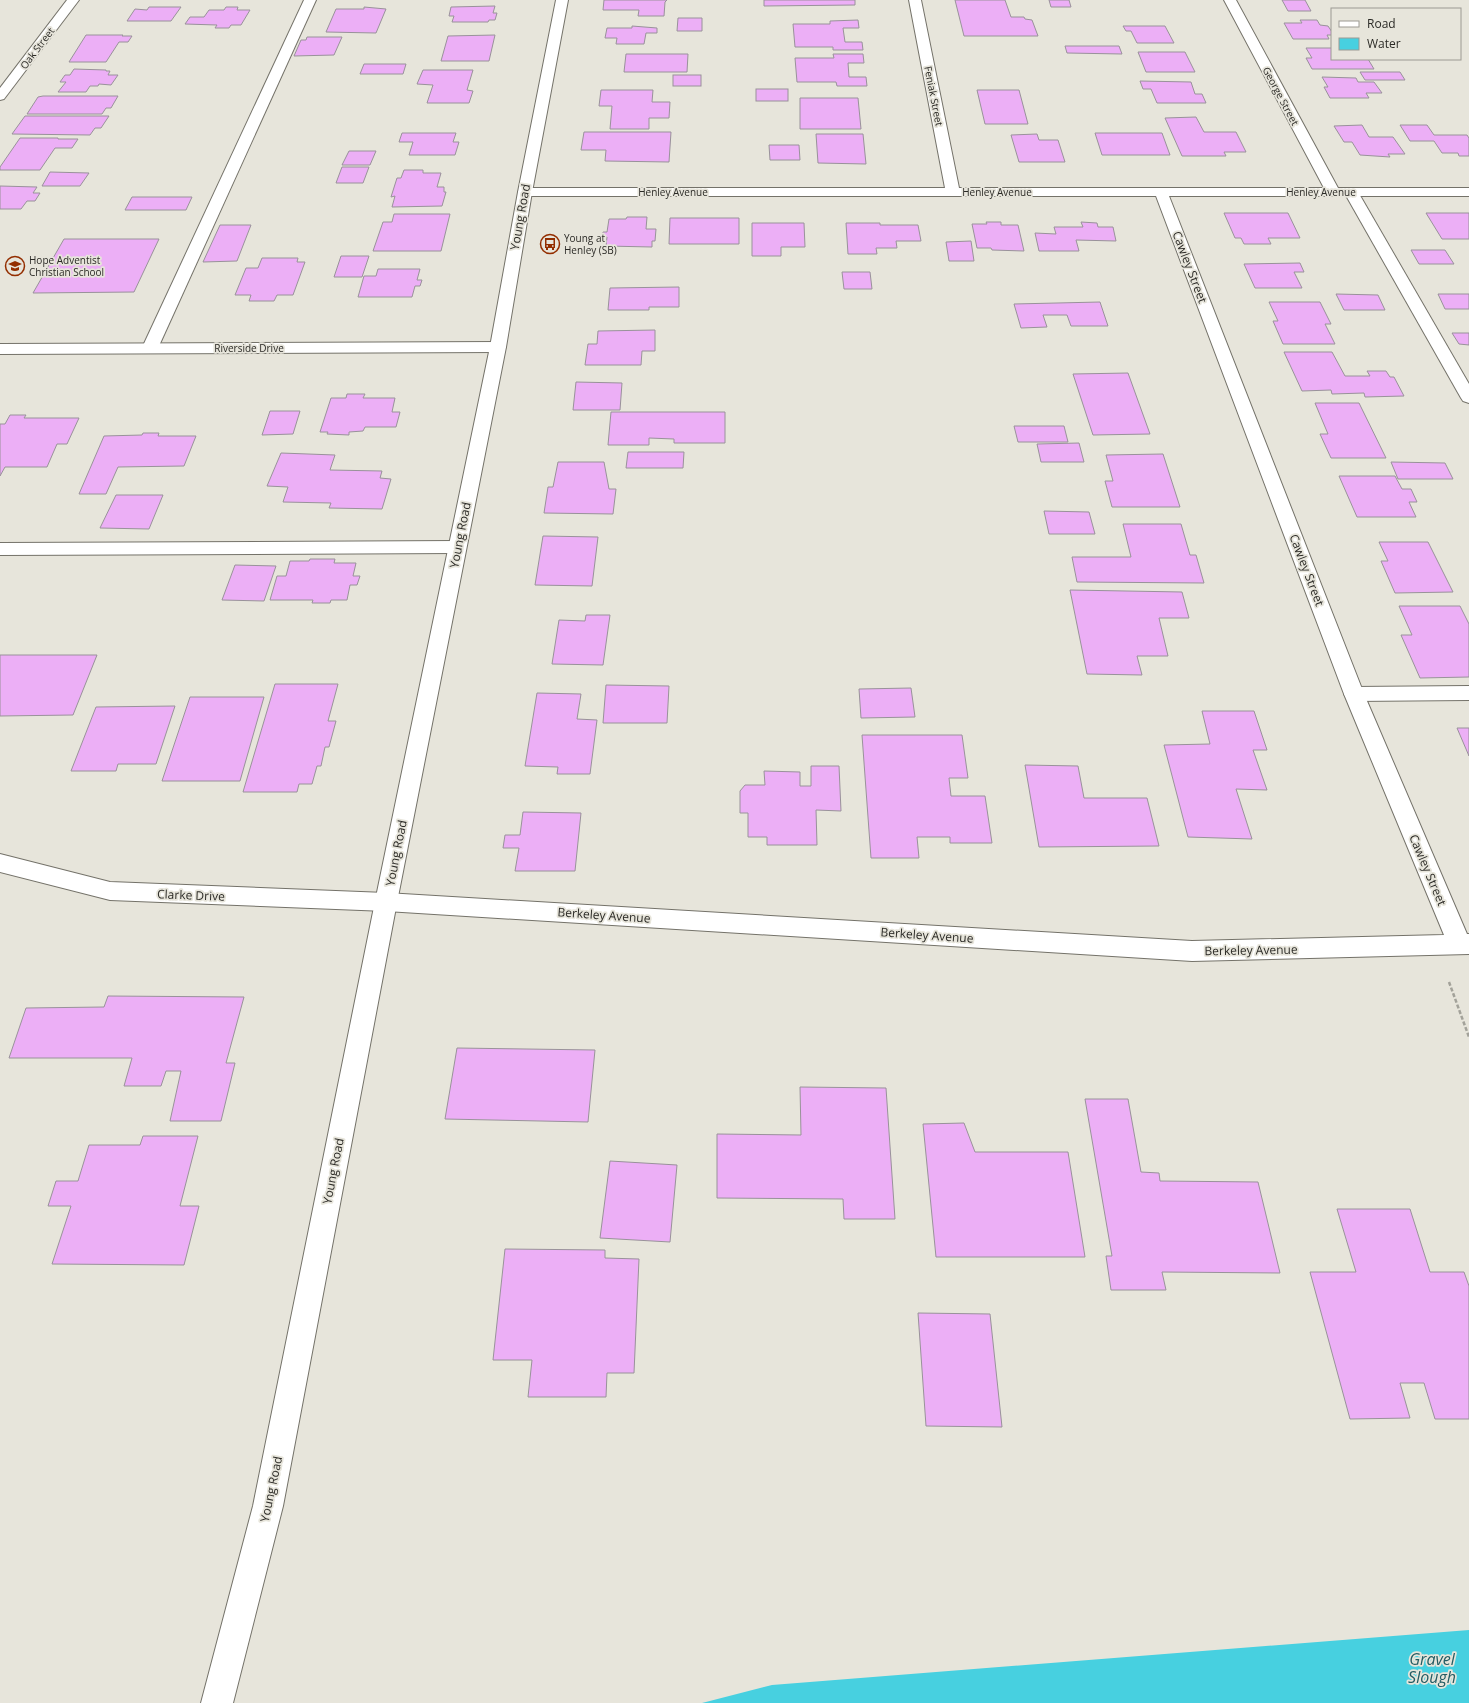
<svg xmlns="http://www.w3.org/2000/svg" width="1469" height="1703" font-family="'Open Sans',sans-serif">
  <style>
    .water { fill: #47d0e0 }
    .building { fill: #ecaff6; stroke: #99929a }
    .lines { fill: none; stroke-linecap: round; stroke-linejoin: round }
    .service-casing { stroke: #747269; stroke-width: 2 }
    .minor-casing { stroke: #747269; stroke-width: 2 }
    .tertiary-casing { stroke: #747269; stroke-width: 2 }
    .path { stroke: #a3a29a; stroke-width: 2.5; stroke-dasharray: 4 2; stroke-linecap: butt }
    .service { fill: #fff; fill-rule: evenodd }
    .minor { fill: #fff; fill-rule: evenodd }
    .tertiary { fill: #fff; fill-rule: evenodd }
    .labels { text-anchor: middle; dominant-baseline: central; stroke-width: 3.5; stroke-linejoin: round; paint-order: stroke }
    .far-street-label { font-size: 10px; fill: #2b2a26; stroke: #e7e5db }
    .far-poi-label { font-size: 10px; fill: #2b2a26; stroke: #e7e5db; text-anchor: start }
    .street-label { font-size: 12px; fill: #2b2a26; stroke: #e7e5db }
    .near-water-label { font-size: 16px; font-style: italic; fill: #245c63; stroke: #e7e5db }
  </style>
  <rect width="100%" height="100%" fill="#e7e5db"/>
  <!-- water -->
  <path class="water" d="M1469,1630v73h-767l70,-18z"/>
  <!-- building -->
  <g class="building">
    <path d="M604,0h63l-2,2 -1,14h-26l1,-6h-36z"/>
    <path d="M764,0h91v5l-91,1z"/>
    <path d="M955,0h50l6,17h13l1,2 7,1 6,16h-74z"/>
    <path d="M1049,0h20l2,7h-20z"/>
    <path d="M1282,0h23l6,11h-23z"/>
    <path d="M495,6l-2,7h4l-2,7h-6l-1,2h-36l2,-6h-5l2,-9z"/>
    <path d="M149,7h32l-10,14h-44l8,-12 12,1z"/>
    <path d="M226,7h12l-1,3h13l-9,15h-10l-2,3h-14l2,-3 -32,-1 5,-7h14l5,-7h15z"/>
    <path d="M364,7l22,2 -10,24 -50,-1 10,-23h28z"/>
    <path d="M678,18h24v13h-25z"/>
    <path d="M858,20l1,8h-16l2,14h17l1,8h-30v-3h-38l-2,-23h37v-3z"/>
    <path d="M1300,20h17l3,5 8,1 4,6v3h-5l2,4h-36l-9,-16h18z"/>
    <path d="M632,26l25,2v5h-11l-2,11h-28l1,-6h-12l2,-10h25z"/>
    <path d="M1123,26h42l9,17h-37l-6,-12h-5z"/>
    <path d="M86,35h37l-1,1h10l-4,6h-9l-13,20h-37z"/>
    <path d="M495,35l-6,26h-48l7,-25z"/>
    <path d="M307,37h35l-8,18 -40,1 7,-16h5z"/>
    <path d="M1065,46h54l3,8 -55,-1z"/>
    <path d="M1306,48h26v11h36l6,10h-62l-6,-11h6z"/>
    <path d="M1138,52h47l10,20h-49z"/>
    <path d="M626,54h62l-1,18h-63z"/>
    <path d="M833,54h30l1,9h-16l1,14h17l1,9h-30l-1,-4h-39l-2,-24h39z"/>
    <path d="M364,64h42l-3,10h-43z"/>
    <path d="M74,69l32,1v1h4l-2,4h10l-7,10 -12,-1 -1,2h-8l-4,6h-28l8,-10h-6l5,-7h5z"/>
    <path d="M423,70h50l-6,20 6,1 -4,12h-42l6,-18 -16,-1z"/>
    <path d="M1360,72h40l5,8h-40z"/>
    <rect x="673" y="75" width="28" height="11"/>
    <path d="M1322,77l34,1 2,4h16l8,11h-16l3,5h-39l-6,-11h4z"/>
    <path d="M1140,81l51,1 4,12h7l4,9h-49l-6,-14h-8z"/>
    <rect x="756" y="89" width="32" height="12"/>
    <path d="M601,90h52l-1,12h18l-1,16h-20v11h-39l2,-23h-13z"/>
    <path d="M977,90h42l9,34h-43z"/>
    <path d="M43,96h75l-7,12h-5l-4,6h-75l11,-17z"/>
    <path d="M800,98h58l3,31h-61z"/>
    <path d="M25,116h84l-8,12h-6l-5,7 -78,-1z"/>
    <path d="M1196,117l8,15h32l10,20h-22l2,4h-44l-17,-38z"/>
    <path d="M1362,125l7,12h24l12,17h-17l2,3 -30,-2 -8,-13h-8l-10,-16z"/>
    <path d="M1400,125h27l7,10h33l2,3v18h-10l-1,-3h-16l-8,-12h-24z"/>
    <path d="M584,132h87l-2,30 -64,-1 1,-11h-25z"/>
    <path d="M402,133h54l-3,9h6l-4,13h-46l4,-13h-14z"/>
    <path d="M1095,133h67l8,22h-68z"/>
    <path d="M816,134h47l3,30 -48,-1z"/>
    <path d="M1037,134l2,6h19l7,22h-46l-8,-27z"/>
    <path d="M20,138h38v1h20l-6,9h-17l-15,22h-40v-3z"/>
    <path d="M769,145h30l1,15h-30z"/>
    <path d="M349,151h27l-6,14h-28z"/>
    <path d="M342,167h27l-6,16h-27z"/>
    <path d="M404,170h19v3h18l-4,14h7v5h2l-4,14 -50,1 3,-11 -4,1 6,-19h4z"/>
    <path d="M50,172l39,1 -9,13h-38z"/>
    <path d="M0,186l37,1 -4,6h7l-5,8h-8l-6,8h-21z"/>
    <path d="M132,197h60l-6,13h-61z"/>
    <path d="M1224,213h64l12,25h-32l3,6h-27l-3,-6h-6z"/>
    <path d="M1426,213h43v26h-27z"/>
    <path d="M394,214h56l-9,37h-68l10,-29h9z"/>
    <path d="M627,217h20l-1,12h10l-1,12h-3v6l-46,-1 1,-9h-5l1,-5h4l2,-13h17z"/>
    <path d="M670,218h69v26h-70z"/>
    <path d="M986,222h15v3h17l6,26 -32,-1 -1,-2h-14l-5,-24h15z"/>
    <path d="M1081,222l16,1 1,4h15l3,14 -40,-1 3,11h-40l-4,-18 21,1 -2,-7h29z"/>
    <path d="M752,223h52l1,24h-24v9h-29z"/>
    <path d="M846,223h34v2h38l3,16h-25l1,7h-21l1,6h-29z"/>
    <path d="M220,225h31l-14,36 -34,1z"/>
    <path d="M64,239h95l-25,53 -101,1z"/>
    <path d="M971,241l3,20h-25l-3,-19z"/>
    <path d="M1411,250h34l9,14h-35z"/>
    <path d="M341,256h28l-7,21h-28z"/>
    <path d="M262,258h36l-1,4h8l-12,33h-16l-3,6h-25l2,-6h-16l11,-27h12z"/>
    <path d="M1300,263l4,9h-10l8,16h-47l-11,-24z"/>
    <path d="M378,269h42l-3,11h5l-2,6h-5l-3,11h-54l6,-21h12z"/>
    <path d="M842,272h28l2,17h-28z"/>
    <path d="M679,287v20h-30v3h-41l2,-22z"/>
    <path d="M1336,294l42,1 7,15h-41z"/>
    <path d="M1438,294h31v15h-24z"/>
    <path d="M1100,302l8,24h-37l-4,-11h-24l4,12 -26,1 -7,-24z"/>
    <path d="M1269,302h51l11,22h-6l10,20h-52l-10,-23h5z"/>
    <path d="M655,330v21h-13l-1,14h-56l3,-21h9l1,-13z"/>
    <path d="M1452,333h17v12l-10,-1z"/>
    <path d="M1284,352h48l13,24h25l-3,-5h19l4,6h4l10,19 -39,1 -1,-4 -32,1 -1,-4 -29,1z"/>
    <path d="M1128,373l22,61 -57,1 -20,-61z"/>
    <path d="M576,382l46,1 -2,27h-47z"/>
    <path d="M347,394h18l-2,4h32l-3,14h8l-4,15h-31l-2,4 -14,1v3l-22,-1 1,-2h-8l11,-34h15z"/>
    <path d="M1315,403h44l27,55h-55l-11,-24h8z"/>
    <path d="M270,411h30l-7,23 -31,1z"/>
    <path d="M611,412h114v31h-51v-4l-25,-1v7h-41z"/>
    <path d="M10,415h16l-2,3h55l-12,26h-10l-10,23h-42l-5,9v-52h5z"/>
    <path d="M1014,426h50l4,16h-50z"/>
    <path d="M143,433h16l-1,3h38l-12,30 -66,1 -12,27h-27l25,-58 38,-1z"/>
    <path d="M1079,443l5,19h-43l-4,-18z"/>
    <path d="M628,452h56l-1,16h-57z"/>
    <path d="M281,453l54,2 -5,15 52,1 -2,7 11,1 -9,30 -53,-1 2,-5 -48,-1 5,-15 -21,-1z"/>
    <path d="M1163,454l17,53h-68l-7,-26h8l-7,-26z"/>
    <path d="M558,462h46l5,27h7l-3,25 -69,-1 4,-26h5z"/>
    <path d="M1391,462l54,1 8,16h-55z"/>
    <path d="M1339,476h56l7,13h9l6,13h-8l7,15h-59z"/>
    <path d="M116,495h47l-14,34 -49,-1z"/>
    <path d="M1044,511l45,1 6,22h-46z"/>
    <path d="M1123,524h58l9,31h6l8,28 -127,-1 -5,-25h59z"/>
    <path d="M543,536l55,1 -6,49 -57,-1z"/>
    <path d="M1379,542h49l25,50 -58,1 -14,-32h7z"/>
    <path d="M310,559h25l-1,4h22l-3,13h7l-3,9h-7l-3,15h-16l-1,3h-18l1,-3h-43l7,-24h9l4,-15h19z"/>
    <path d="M235,565l41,1 -12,35 -42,-1z"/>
    <path d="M1070,590l112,2 7,26h-30l9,38h-31l5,19 -55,-1z"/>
    <path d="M1399,606h61l9,18v53l-49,1 -19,-43h11z"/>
    <path d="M586,615h24l-7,50 -51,-1 7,-44 26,1z"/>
    <path d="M0,655h97l-24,60 -73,1z"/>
    <path d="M275,684h63l-10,37h8l-7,26h-4l-4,19h-4l-5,18h-13l-2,8h-54z"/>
    <path d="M606,685l63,1 -2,37h-64z"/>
    <path d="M911,688l4,29 -54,1 -2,-29z"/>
    <path d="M537,693l44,1 -4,25 20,1 -7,54h-33l1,-7 -33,-1z"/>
    <path d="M190,697h74l-24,84h-78z"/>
    <path d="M175,706l-19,58h-38l-2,7h-45l25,-64z"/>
    <path d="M1202,711h52l13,39h-14l14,40 -31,-1 16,50 -64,-2 -24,-92 46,-1z"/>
    <path d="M1457,728h12v28z"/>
    <path d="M862,735h100l6,43h-19l2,18h34l7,47h-42v-6h-33l2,21h-48z"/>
    <path d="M1025,765l53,1 6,32h63l12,48 -120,1z"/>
    <path d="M811,766h28l2,45 -25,-1 1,35h-50v-8h-19v-24h-8v-22l5,-6h20l-1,-14 36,1v14h11z"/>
    <path d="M523,812l58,1 -6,58h-60l4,-23h-16l2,-13h15z"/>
    <path d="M108,996l136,1 -18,66h9l-14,58h-51l11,-50h-15l-5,15h-37l8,-28h-123l17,-50 78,-1z"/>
    <path d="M457,1048l138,2 -7,72 -143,-3z"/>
    <path d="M800,1087l86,1 9,131h-51l-1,-20 -126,-1v-64l84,1z"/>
    <path d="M1085,1099h43l13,73 18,1 1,8 98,1 22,91 -118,-1 4,18h-55l-5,-34h6z"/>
    <path d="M964,1123l11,29h93l17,105h-149l-13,-133z"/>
    <path d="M143,1136h55l-18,70h19l-15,59 -132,-1 19,-58h-23l8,-25h22l11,-36h51z"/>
    <path d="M610,1161l67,4 -7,77 -70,-4z"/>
    <path d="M1337,1209h73l20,63h34l5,14v133h-34l-11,-36h-24l10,35 -60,1 -40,-147h46z"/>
    <path d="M505,1249l100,1v8l34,1 -5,114h-27l-1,24h-78l4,-37h-39z"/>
    <path d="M918,1313l72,1 12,113 -76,-1z"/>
  </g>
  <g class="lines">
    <!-- service casing -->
    <g class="service-casing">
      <g id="service">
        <path d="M304,0h12l-158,348 -2,3 -6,2 -6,-2 -2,-3z"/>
        <path d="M1351,188l5,1 2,3 111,192v19l-6,-2 -2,-3 -117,-206 2,-3z"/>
        <path d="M457,541l6,2 3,4 -3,4 -6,2 -457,2v-12z"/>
        <path d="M1469,686v14l-115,1 -7,-2 -3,-5 3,-5 7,-2z"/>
      </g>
    </g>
    <!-- minor casing -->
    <g class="minor-casing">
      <g id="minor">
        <path d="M67,0h12l-75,99 -4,1v-12z"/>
        <path d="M909,0h12l38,188h365l-100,-188h12l102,188h131v8h-300l195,498 103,240h2v20l-277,7 -806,-50 -276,-11 -110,-28v-18l110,28 276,11 806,48 252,-6 -100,-241 -188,-498h-631l-5,-1 -2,-3 2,-3 5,-1h420z"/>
        <path d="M498,342l6,2 2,3 -2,3 -6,2 -498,2v-10z"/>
      </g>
    </g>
    <!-- tertiary casing -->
    <g class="tertiary-casing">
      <path id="tertiary" d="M556,0h12l-36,192 -26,155 -109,555 -114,604 -50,197h-32l52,-197 122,-604 115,-555 28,-155z"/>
    </g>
    <!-- path -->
    <path class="path" d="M1449,982l20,55"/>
    <!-- service -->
    <use href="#service" class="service"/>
    <!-- minor -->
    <use href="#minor" class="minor"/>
    <!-- tertiary -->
    <use href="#tertiary" class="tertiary"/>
  </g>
  <!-- icons -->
  <defs>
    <g id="bus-ring" transform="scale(1)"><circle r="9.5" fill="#e7e5db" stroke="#932e00" stroke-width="1.5"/><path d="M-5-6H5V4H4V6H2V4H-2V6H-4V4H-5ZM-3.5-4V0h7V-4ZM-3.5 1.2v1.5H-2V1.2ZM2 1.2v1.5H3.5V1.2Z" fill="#932e00"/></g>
    <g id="school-ring" transform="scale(1)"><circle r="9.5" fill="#e7e5db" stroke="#932e00" stroke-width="1.5"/><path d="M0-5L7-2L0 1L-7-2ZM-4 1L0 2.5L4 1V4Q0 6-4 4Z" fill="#932e00"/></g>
  </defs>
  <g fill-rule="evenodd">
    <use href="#bus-ring" x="550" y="244"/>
    <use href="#school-ring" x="15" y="266"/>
  </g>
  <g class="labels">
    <!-- far-street labels -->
    <g class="far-street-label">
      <text transform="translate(37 48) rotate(-53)">Oak Street</text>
      <text transform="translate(934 96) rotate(79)">Feniak Street</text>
      <text transform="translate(1281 96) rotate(62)">George Street</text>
      <text x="673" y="192">Henley Avenue</text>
      <text x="997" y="192">Henley Avenue</text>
      <text x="1321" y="192">Henley Avenue</text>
      <text x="249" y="348">Riverside Drive</text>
    </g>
    <!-- far-poi labels -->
    <g class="far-poi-label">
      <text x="564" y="238">Young at<tspan x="564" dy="12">Henley (SB)</tspan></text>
      <text x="29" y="260">Hope Adventist<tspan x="29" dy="12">Christian School</tspan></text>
    </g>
    <!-- street labels -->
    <g class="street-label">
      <text transform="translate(520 217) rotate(-80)">Young Road</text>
      <text transform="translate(1190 267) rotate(69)">Cawley Street</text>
      <text transform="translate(460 535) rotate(-79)">Young Road</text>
      <text transform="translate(1307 570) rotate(69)">Cawley Street</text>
      <text transform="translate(396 853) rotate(-79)">Young Road</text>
      <text transform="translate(1428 870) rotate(67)">Cawley Street</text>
      <text transform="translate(191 895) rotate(2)">Clarke Drive</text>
      <text transform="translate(604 915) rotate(4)">Berkeley Avenue</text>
      <text transform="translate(927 935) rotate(4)">Berkeley Avenue</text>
      <text transform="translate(1251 950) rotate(-1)">Berkeley Avenue</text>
      <text transform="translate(333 1171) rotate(-79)">Young Road</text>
      <text transform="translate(271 1489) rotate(-78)">Young Road</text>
    </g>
    <!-- near-water labels -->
    <g class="near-water-label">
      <text x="1432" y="1659">Gravel<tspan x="1432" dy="18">Slough</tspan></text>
    </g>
  </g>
  <!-- legend -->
  <rect x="1331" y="8" width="130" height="52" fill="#e7e5db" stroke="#9c9a93"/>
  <rect x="1339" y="21" width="20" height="6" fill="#ffffff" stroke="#9c9a93"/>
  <text x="1367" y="28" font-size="12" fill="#2b2a26">Road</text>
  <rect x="1339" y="38" width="20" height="12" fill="#47d0e0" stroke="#9c9a93"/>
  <text x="1367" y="48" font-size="12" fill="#2b2a26">Water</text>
</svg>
